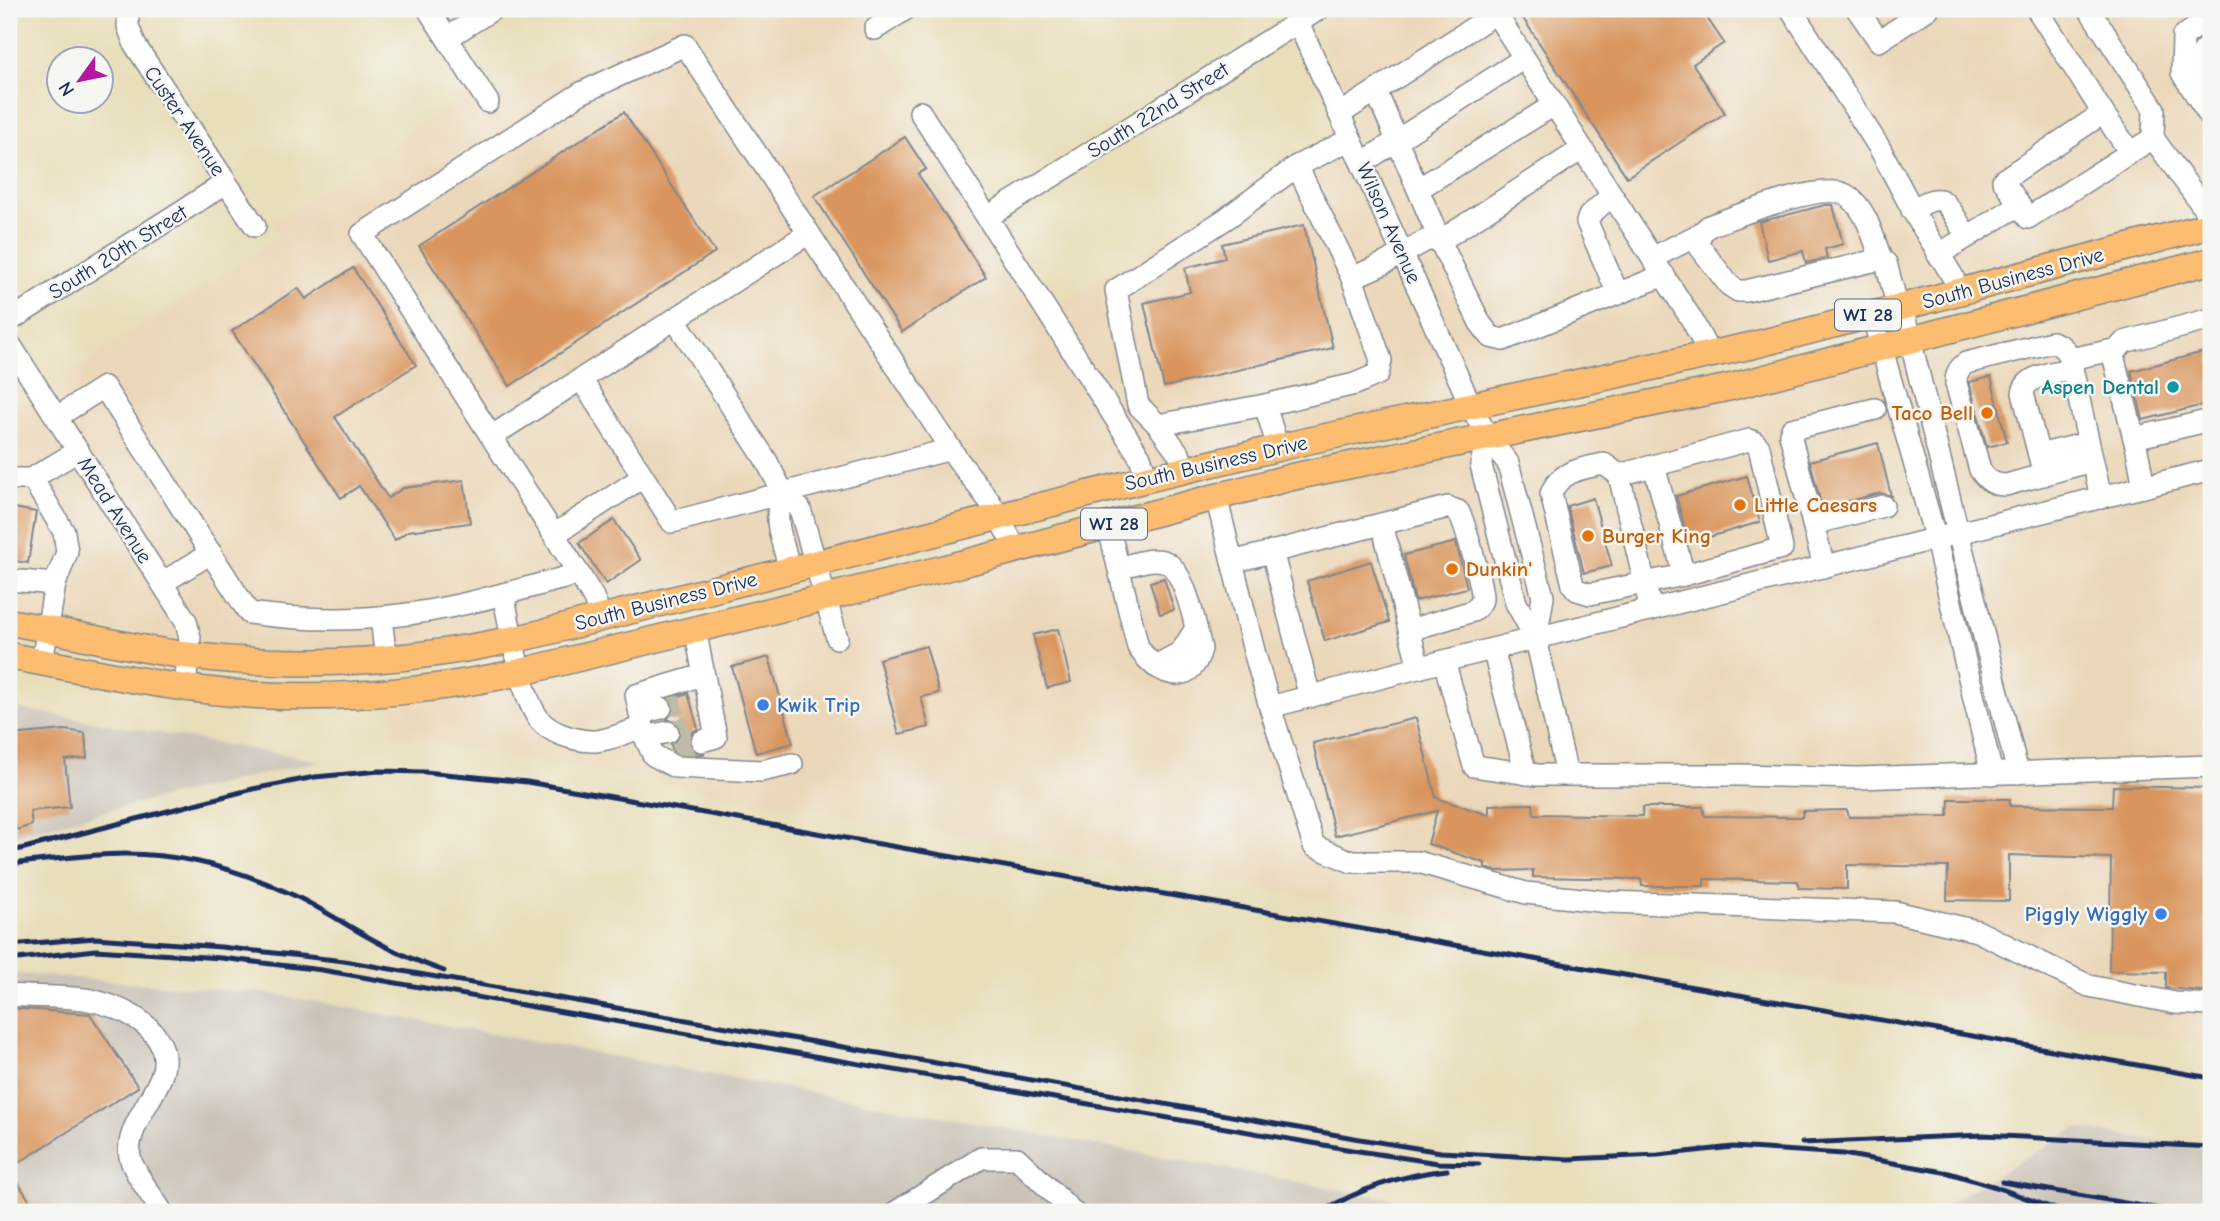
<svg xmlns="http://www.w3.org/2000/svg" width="2220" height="1221" font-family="'Comic Neue',sans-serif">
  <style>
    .built { fill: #ebd8ba }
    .industrial { fill: #cbc3b8 }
    .building { fill: #d9955d }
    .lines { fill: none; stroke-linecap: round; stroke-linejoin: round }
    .minor-tunnel { stroke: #bfbba7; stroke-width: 21; stroke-dasharray: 21 10; stroke-linecap: butt }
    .minor-casing { stroke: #82868c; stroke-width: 24 }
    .major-casing { stroke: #82868c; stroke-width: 29 }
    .minor { stroke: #fff; stroke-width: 21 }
    .major { stroke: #fdbd6f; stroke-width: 26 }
    .rail { stroke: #1b2f5e; stroke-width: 5 }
    .culture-dot { fill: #0f9aa8; stroke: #f6f6f2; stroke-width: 2.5 }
    .food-dot { fill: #e8710a; stroke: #f6f6f2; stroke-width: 2.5 }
    .shop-dot { fill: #3f7fe0; stroke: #f6f6f2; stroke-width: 2.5 }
    .labels { text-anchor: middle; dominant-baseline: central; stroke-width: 5; stroke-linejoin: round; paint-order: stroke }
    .shield { fill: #f6f6f2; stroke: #5d6b8a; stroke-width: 2 }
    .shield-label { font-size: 19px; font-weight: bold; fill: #1b2f5e }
    .street-label { font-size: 21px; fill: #1b2f5e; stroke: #f6f6f2 }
    .culture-label { font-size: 21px; font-weight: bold; fill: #0d838f; stroke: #f6f6f2; text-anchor: end }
    .food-label { font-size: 21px; font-weight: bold; fill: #c56008; stroke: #f6f6f2; text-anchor: start }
    .shop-label { font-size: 21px; font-weight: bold; fill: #366cbe; stroke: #f6f6f2; text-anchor: start }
  </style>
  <rect width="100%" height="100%" fill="#f6f6f2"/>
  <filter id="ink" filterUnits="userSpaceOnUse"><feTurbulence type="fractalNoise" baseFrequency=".0143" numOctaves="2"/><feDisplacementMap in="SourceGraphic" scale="14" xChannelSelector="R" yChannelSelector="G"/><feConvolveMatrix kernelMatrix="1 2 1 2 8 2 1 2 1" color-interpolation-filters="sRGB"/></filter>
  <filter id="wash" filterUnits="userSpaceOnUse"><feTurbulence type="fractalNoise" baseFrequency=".00686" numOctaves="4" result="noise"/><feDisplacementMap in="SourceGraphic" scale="28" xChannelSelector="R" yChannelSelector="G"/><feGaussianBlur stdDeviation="1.57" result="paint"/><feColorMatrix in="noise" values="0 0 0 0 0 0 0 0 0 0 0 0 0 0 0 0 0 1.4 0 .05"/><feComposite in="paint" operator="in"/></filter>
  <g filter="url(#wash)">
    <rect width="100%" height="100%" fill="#e8deb9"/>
    <!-- built -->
    <g class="built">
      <path d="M689,9h172l195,296 303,-188 -37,-83 1,-10 3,-5 16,-10h869v204l-233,62 -242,61 -1273,306 -205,11 -249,-38v-203l271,-175 -8,-14 195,-129 12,17 96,-64 7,10z"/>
      <path d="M2211,270v777l-232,-41 -501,-80 -1085,-190 -1,-30 103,-15 649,-165 295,-68z"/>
    </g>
    <!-- industrial -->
    <g class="industrial">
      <path d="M9,707l311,54 -214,50 -97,26z"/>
      <path d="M9,973l265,21 1188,218h-1453z"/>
      <path d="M2077,1128l134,22v62h-278z"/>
    </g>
    <g id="blocks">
      <!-- building -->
      <g class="building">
        <path d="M1517,9h184l23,34 -31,21 32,49 -98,64z"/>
        <path d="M624,112l91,140 -205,134 -91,-140z"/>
        <path d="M905,137l21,32 -8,5 68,103 -84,55 -88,-136z"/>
        <path d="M1825,205h8l10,39 -18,5 2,9 -21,5 -3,-12 -35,9 -9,-38z"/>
        <path d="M1304,225l29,123 -169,39 -20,-84 46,-11 -5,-24 40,-10 -3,-14z"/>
        <path d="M353,268l63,97 -81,52 53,81 15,-10 61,-8 6,43 -62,8 -13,9 -36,-54 -18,12 -109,-167 66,-43 8,11z"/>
        <path d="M2211,350v53l-68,17 -12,-49z"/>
        <path d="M1991,377l16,65 -20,5 -18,-65z"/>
        <path d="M1878,443l13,53 -11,-3 -58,15 -12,-47z"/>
        <path d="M1747,476l13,46 -71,21 -13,-47z"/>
        <path d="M1593,498l19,68 -28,7 -17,-67z"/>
        <path d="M9,507l27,5 -8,51 -19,-3z"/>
        <path d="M614,520l27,40 -35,24 -27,-41z"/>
        <path d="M1456,542l11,46 -52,13 -11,-46z"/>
        <path d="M1371,561l18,61 -64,19 -18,-60z"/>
        <path d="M1164,578l10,32 -14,4 -10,-32z"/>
        <path d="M1058,629l13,53 -24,6 -14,-53z"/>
        <path d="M926,646l13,47 -18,4 8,30 -30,7 -20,-75z"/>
        <path d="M769,657l24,86 -37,10 -24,-86z"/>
        <path d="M688,693l10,36 -6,3 -3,12 4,7 12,3 -4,1 -22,-1 -6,-3 -2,-6 6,-4 4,-11 -4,-7 -10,-4 7,-8v-7l-4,-5z"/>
        <path d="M1416,718l20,80 53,17v-10l44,-1 1,10 108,2 1,-9h60l2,9 97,1 1,-6 44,-1 2,7 99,-1 1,-17h61v7l102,1 1,-21 98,2v204l-45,-4v-16l-57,-1 2,-113 -102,-3v46l-62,-1 1,-33 -101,-2v24l-48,-1 -1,-7 -94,-2v7h-62l-1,-7 -108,-2v-7l-38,1 -10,-3v-5l-57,-19 9,-33 -102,25 -22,-93z"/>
        <path d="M65,730l20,3 2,25 -22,2 5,47 -40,4 2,14 -15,5 -8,-21v-74z"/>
        <path d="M9,1008l81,6 48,73 -129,82 28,43h-28z"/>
      </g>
    </g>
  </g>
  <g filter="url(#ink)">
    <use href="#blocks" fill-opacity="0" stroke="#82868c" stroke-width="2"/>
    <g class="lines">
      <!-- minor-tunnel -->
      <g class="minor-tunnel">
        <path d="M661,708l29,-7"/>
        <path d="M668,732l28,-8"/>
        <path d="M673,749l29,-8"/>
      </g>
      <!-- minor casing -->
      <g class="minor-casing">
        <g id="minor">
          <path d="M128,9v17l7,19 120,181"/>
          <path d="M428,9l60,93"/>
          <path d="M1292,9l179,397 16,30 21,27 35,134 -7,42"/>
          <path d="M1493,9l199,311 18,35"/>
          <path d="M1791,9l88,138 38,71 36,59 4,16"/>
          <path d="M1857,9l22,32 49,-32"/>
          <path d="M2037,9l66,104"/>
          <path d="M2089,9l65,100 -1,29"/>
          <path d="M2211,18l-28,18 -1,37 29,45"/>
          <path d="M875,29l31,-20"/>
          <path d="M447,38l46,-29"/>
          <path d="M2211,44c-21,17 -12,28 0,47"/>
          <path d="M1376,91l64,150 142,-92"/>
          <path d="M920,112l220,345 7,22"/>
          <path d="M1340,114l156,-101"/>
          <path d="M2130,152l-27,-39 -100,67 25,38 125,-80 49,67 9,20"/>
          <path d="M1362,163l162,-105"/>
          <path d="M1297,166l55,112 33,-15 40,-22 8,-2 7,2 40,82 11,14 12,3 161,-65"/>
          <path d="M1418,189l136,-84"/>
          <path d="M1612,195l-23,21 -2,6 31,72"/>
          <path d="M1912,210c8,-4 18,-12 28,-10 8,2 22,29 27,37"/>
          <path d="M997,211l322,-202"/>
          <path d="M1938,255l81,-50"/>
          <path d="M1652,258l48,-24"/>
          <path d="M1881,259c-7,-20 -16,-55 -37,-65 -24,-12 -109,23 -135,32l-9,8 -1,12 30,39 9,6h8l135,-32 5,4 12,45"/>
          <path d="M1902,307l116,466"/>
          <path d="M1872,314l64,226 56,234"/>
          <path d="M675,319l91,141 17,33 17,16 37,129"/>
          <path d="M9,321l217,-138"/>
          <path d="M9,343l177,278 4,17 -5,48"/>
          <path d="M2070,359l48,-10"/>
          <path d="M581,379l91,143 279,-73"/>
          <path d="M57,417l47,-30 145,226c50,7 101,8 151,2 61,-7 120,-26 179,-41"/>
          <path d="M1158,425l107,-20"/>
          <path d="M492,436l317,-203"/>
          <path d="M1487,436l-6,29 35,138 20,36 31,136"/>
          <path d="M2134,438l77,-18"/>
          <path d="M1278,448l-13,-43 90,-21 23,-10 3,-14 -29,-82"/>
          <path d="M2039,455l49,-12"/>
          <path d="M2092,461l-86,24c-13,0 -19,-5 -26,-15l-24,-87c0,-9 2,-14 10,-20l86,-21c10,3 14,8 18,17l31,139"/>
          <path d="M1654,466l30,109"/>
          <path d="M1185,470l-6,-16 -21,-29 -20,-20 -22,-115 111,-72 70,-52 54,-27"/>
          <path d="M1619,475l130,-35 5,2 5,5 23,101 -98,27 -94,19 -13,-4 -4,-5 -22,-91c8,-23 32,-26 53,-30l15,11 32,135"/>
          <path d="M2044,475l-21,-82c3,-19 32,-20 49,-25"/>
          <path d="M32,478l32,54 3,20 -12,32 -13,78"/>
          <path d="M9,479h22l47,-28"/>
          <path d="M2144,487l-7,-37 -24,-95 11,-13 87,-23"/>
          <path d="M783,493c-12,26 0,50 7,76"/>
          <path d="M1216,496l38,155 16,56 174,-46 767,-191"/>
          <path d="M1382,524l37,144"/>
          <path d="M1813,524l70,-18"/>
          <path d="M1108,525l30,122c17,27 53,43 63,2 -5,-21 -16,-82 -38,-88 -12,-4 -32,4 -44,7"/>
          <path d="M555,534l88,-57"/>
          <path d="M1272,551l38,146"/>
          <path d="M1232,562l216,-55c1,1 9,4 10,4 6,6 25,78 24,87 0,6 -5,9 -9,13l-63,19"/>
          <path d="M1824,567l-34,-133 2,-5 83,-20"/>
          <path d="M9,580l46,4"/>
          <path d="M162,583l49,-30"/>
          <path d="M503,594c8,34 16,96 35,124 11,15 35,22 53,23 14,1 38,-10 52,-14"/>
          <path d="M381,617l5,43"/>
          <path d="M601,618l-8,-21 -14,-23 -217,-340 219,-141 104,-48 273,415 32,42 26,47"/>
          <path d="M695,629l21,108 -14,4"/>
          <path d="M1493,649l33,125"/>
          <path d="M1444,661l30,105 63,9h202l119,3 353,-12"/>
          <path d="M1155,666l26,-14 15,-24"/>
          <path d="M703,675l-67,20 9,42 8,18 22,12 86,4 31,-7"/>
          <path d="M1270,707l44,139 38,16h66l108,31 83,9 286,10 82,19 112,55 86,17 36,2"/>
          <path d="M640,713l21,-5"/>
          <path d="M645,737l23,-5"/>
          <path d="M9,995c24,2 50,1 75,4 35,5 92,31 78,75 -9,27 -37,55 -32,83 2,13 25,43 32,55"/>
          <path d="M896,1212l85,-54h36l56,54"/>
        </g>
      </g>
      <!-- major casing -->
      <g class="major-casing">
        <g id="major">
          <path d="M9,622c61,10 122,27 183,34 123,14 234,5 354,-24l601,-153 160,-38 447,-96 148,-38 309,-82"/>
          <path d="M9,656c81,15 164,34 247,39 90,5 177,-4 265,-23l421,-103 350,-92 439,-90 480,-126"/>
        </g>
      </g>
      <!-- minor -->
      <use href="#minor" class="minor"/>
      <!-- major -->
      <use href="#major" class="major"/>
      <!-- rail -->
      <g class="rail">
        <path d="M9,852l244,-63 62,-12 64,-6 46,1 102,10 1684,296"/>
        <path d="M19,863c35,-4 71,-9 107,-9 56,0 114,16 165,40 33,15 62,36 94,52 19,10 39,18 59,25"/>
        <path d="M9,945l86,-7 126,9 123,14 627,108 383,69 87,14 128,7 89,-4 75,-8 110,7 106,19 47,14 67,25"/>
        <path d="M9,960l86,-10 126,8 101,12 1030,180 86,13 41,1"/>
        <path d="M1802,1143l181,-8 228,12"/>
        <path d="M2002,1182l176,30"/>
        <path d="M1321,1212c40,-24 80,-37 126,-42"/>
      </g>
    </g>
  </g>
  <!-- markers -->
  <circle class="culture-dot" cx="2173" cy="387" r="7"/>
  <g class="food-dot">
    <circle cx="1987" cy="413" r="7"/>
    <circle cx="1740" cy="505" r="7"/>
    <circle cx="1588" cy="536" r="7"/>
    <circle cx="1452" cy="569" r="7"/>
  </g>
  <g class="shop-dot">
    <circle cx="763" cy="705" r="7"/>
    <circle cx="2161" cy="914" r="7"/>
  </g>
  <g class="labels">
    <!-- shield labels -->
    <g class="shield">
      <rect x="1835" y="299.5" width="66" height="31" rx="5"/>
      <rect x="1081" y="508.5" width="66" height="31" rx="5"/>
    </g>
    <g class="shield-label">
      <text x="1868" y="315">WI 28</text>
      <text x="1114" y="524">WI 28</text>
    </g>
    <!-- street labels -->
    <g class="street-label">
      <text transform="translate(1158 110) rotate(-32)">South 22nd Street</text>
      <text transform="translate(185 121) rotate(56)">Custer Avenue</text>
      <text transform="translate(1389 223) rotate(66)">Wilson Avenue</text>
      <text transform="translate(118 252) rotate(-32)">South 20th Street</text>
      <text transform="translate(2013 278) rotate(-15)">South Business Drive</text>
      <text transform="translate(1216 463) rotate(-13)">South Business Drive</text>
      <text transform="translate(115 510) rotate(58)">Mead Avenue</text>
      <text transform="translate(666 601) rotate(-14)">South Business Drive</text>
    </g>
    <!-- culture labels -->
    <g class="culture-label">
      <text x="2159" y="387">Aspen Dental</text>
    </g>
    <!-- food labels -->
    <g class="food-label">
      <text x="1973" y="413" text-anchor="end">Taco Bell</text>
      <text x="1754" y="505">Little Caesars</text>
      <text x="1602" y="536">Burger King</text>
      <text x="1466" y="569">Dunkin'</text>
    </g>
    <!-- shop labels -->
    <g class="shop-label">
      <text x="777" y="705">Kwik Trip</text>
      <text x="2147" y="914" text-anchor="end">Piggly Wiggly</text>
    </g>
  </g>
  <!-- margin -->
  <rect width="2220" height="1221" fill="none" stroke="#f6f6f2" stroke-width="35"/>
  <!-- north arrow -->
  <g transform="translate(80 80) rotate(237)"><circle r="33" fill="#f6f6f2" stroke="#9ea6b7" stroke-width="2"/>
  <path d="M0-5L12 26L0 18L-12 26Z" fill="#b5179e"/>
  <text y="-10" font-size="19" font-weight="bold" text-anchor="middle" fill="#1b2f5e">N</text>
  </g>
</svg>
